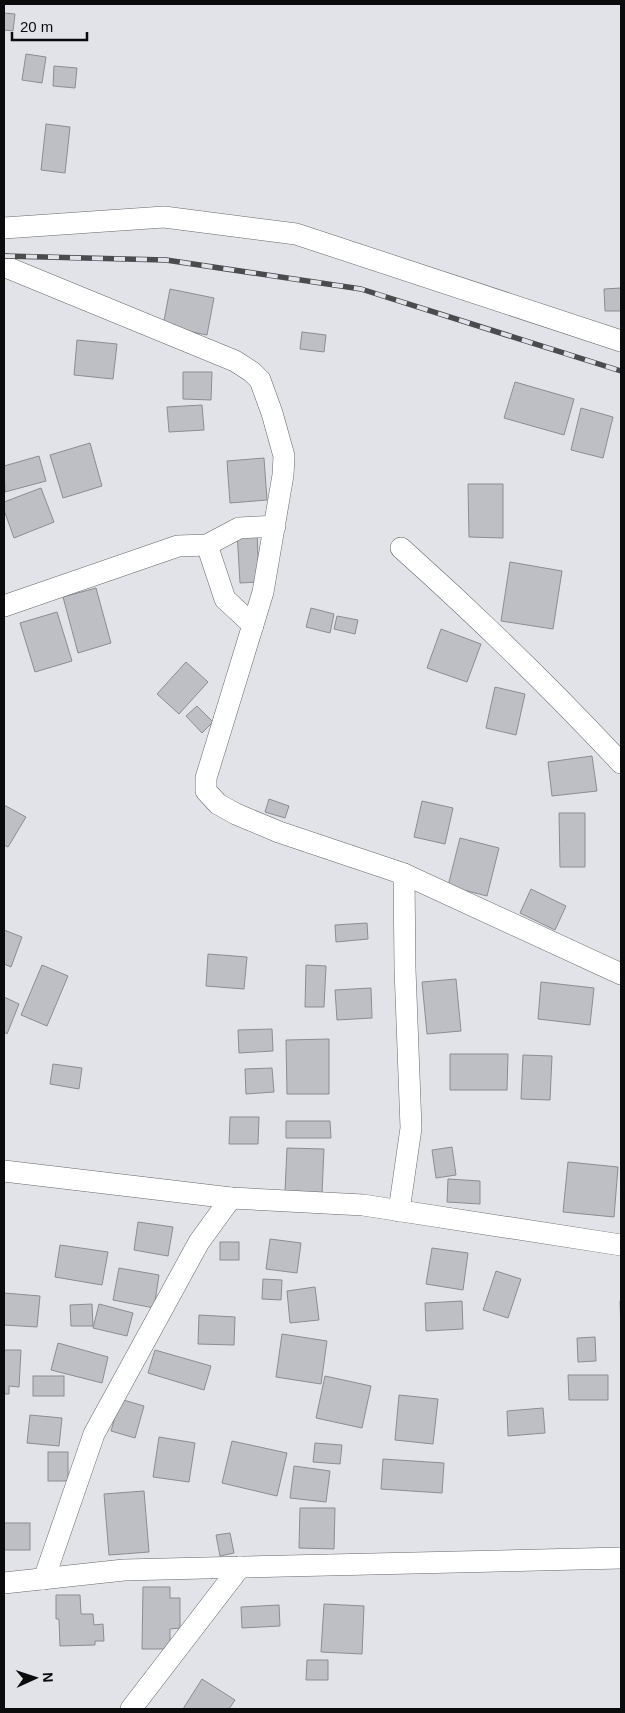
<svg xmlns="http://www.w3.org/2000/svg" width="625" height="1713" font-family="Helvetica,sans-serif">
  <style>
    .building { fill: #bebfc4; stroke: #8c8d92 }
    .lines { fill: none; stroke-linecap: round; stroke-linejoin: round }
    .minor-casing { stroke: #67686d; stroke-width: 22 }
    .minor { stroke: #fff; stroke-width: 21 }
    .rail-casing { stroke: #4b4b4e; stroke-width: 5.5 }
    .rail { stroke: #e2e3e8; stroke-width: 4; stroke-dasharray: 11; stroke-linecap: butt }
  </style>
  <rect width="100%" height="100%" fill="#e2e3e8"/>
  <!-- building -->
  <g class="building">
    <path d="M4,13l11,1 -2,17 -9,-1z"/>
    <path d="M26,54l20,3 -4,26 -20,-3z"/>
    <path d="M54,66l23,2 -2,20 -22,-2z"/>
    <path d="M46,124l24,3 -5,46 -24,-3z"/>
    <path d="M621,288v23h-16l-1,-22z"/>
    <path d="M170,289l44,9 -7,37 -44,-9z"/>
    <path d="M302,332l24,3 -2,17 -24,-3z"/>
    <path d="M77,340l40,4 -4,35 -39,-4z"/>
    <path d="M183,372h29l-1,28 -28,-1z"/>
    <path d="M515,382l59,17 -10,36 -60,-17z"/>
    <path d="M202,405l2,25 -35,2 -2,-25z"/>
    <path d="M581,408l32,9 -10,41 -32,-8z"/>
    <path d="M90,443l12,43 -39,12 -13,-43z"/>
    <path d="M39,456l7,25 -41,11 -1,-26z"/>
    <path d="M264,458l3,42 -37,3 -3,-42z"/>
    <path d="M468,484h35v54l-34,-1z"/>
    <path d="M41,488l13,34 -40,16 -10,-28v-8z"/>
    <path d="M257,530l2,52 -19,1 -3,-52z"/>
    <path d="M510,562l52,9 -9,58 -52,-8z"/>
    <path d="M96,588l15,55 -33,10 -15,-56z"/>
    <path d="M311,608l23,6 -4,19 -24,-6z"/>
    <path d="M57,612l15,49 -37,11 -15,-49z"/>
    <path d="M337,616l21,4 -3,14 -21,-5z"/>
    <path d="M441,629l40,15 -14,38 -40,-14z"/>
    <path d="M186,662l22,20 -29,32 -22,-20z"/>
    <path d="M495,687l30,7 -9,41 -30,-7z"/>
    <path d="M197,706l16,16 -11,11 -16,-17z"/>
    <path d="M592,756l5,35 -45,5 -4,-34z"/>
    <path d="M269,799l20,7 -4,12 -20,-6z"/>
    <path d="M422,801l31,7 -8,36 -31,-7z"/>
    <path d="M4,805l22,12 -18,30 -4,-2z"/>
    <path d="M559,813h26v54h-25z"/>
    <path d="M460,838l39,10 -12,48 -39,-10z"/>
    <path d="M531,889l35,17 -11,24 -35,-17z"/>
    <path d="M367,923l1,16 -32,3 -1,-17z"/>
    <path d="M4,930l18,7 -11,30 -7,-3z"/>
    <path d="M208,954l39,3 -3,32 -38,-3z"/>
    <path d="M42,965l26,11 -21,50 -26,-11z"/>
    <path d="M306,965l20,1 -2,41h-19z"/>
    <path d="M456,979l5,52 -34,3 -5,-52z"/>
    <path d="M541,982l53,6 -4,37 -52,-6z"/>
    <path d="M371,988l1,30 -35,2 -2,-30z"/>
    <path d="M4,997l15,7 -12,30 -3,-2z"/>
    <path d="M272,1029l1,22 -34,2 -1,-23z"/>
    <path d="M329,1039v55h-42l-1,-54z"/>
    <path d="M450,1054h58l-1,36h-57z"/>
    <path d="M523,1055l29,1 -2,44 -29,-1z"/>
    <path d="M53,1064l29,4 -3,21 -29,-5z"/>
    <path d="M272,1068l2,24 -28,2 -1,-25z"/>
    <path d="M230,1117h29l-1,27h-29z"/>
    <path d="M286,1121h44l1,17h-45z"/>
    <path d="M452,1147l4,28 -20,3 -4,-28z"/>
    <path d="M287,1148l37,1 -2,44 -37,-2z"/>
    <path d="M568,1162l50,5 -4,50 -51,-5z"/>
    <path d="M448,1179l32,2v23l-33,-2z"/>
    <path d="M138,1222l35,5 -5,29 -34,-6z"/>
    <path d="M270,1239l31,4 -4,30 -31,-4z"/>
    <rect x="220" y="1242" width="19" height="18"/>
    <path d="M60,1245l48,7 -6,33 -47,-8z"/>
    <path d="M432,1248l36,5 -5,37 -37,-6z"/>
    <path d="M119,1268l40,7 -5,33 -41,-8z"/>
    <path d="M496,1271l25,8 -13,39 -25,-8z"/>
    <path d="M263,1279l19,1 -1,20 -19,-1z"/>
    <path d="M315,1287l4,33 -29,3 -3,-32z"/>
    <path d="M4,1293l36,3 -3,31 -33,-2z"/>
    <path d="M462,1301l1,28 -37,2 -1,-28z"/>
    <path d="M620,1301h1v32z"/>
    <path d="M92,1304l1,22h-22l-1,-21z"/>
    <path d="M99,1304l34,9 -6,23 -34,-8z"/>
    <path d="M199,1315l36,2 -1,28 -36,-1z"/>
    <path d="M282,1334l45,7 -6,43 -45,-7z"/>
    <path d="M595,1337l1,24 -18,1 -1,-24z"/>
    <path d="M58,1343l50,14 -6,26 -51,-13z"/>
    <path d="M4,1350h17l-2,37 -10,-1v8h-5z"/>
    <path d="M155,1350l56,16 -7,24 -56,-17z"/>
    <path d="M568,1375h40v25h-39z"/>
    <rect x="33" y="1376" width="31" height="20"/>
    <path d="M325,1376l46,10 -9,42 -46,-10z"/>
    <path d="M399,1395l39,4 -5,45 -38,-4z"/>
    <path d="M120,1399l24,7 -9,32 -24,-7z"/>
    <path d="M543,1408l2,25 -37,3 -1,-25z"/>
    <path d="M30,1415l32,3 -3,28 -32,-3z"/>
    <path d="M159,1437l36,6 -6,39 -36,-5z"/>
    <path d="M232,1441l55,12 -10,43 -55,-13z"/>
    <path d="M315,1443l27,2 -2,19 -27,-2z"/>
    <rect x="48" y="1452" width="20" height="29"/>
    <path d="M383,1459l61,4 -2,30 -61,-4z"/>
    <path d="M294,1466l36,5 -4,31 -36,-4z"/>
    <path d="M144,1491l5,61 -40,3 -5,-61z"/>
    <path d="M300,1508h35l-1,41 -35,-1z"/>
    <rect x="4" y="1523" width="26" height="27"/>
    <path d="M230,1533l4,20 -14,3 -4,-21z"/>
    <path d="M143,1587h27v11h10v30l-10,1v20h-28z"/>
    <path d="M56,1595h24l1,19h12l1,11 9,-1 1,17h-9v4l-35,1 -1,-27h-3z"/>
    <path d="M324,1604l40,2 -2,48 -41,-2z"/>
    <path d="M279,1605l1,21 -38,2 -1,-21z"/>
    <path d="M307,1660h21v20h-22z"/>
    <path d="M202,1679l33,21 -6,9h-46z"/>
  </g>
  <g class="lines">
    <!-- minor casing -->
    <g class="minor-casing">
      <g id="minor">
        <path d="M4,228l160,-11 132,17 325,107"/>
        <path d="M4,264l2,3 229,94 17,11 8,8 12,33 12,43 -1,19 -20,117 -57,186v13l12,13 18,10 43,18 125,42 217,100"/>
        <path d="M207,545l18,54 28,26"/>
        <path d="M401,548c77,69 150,140 220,215"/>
        <path d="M4,606l174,-60 29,-1 32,-17 36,-2"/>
        <path d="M4,1171l227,27 132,7 258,40"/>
        <path d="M399,1211l12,-83 -6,-159 -1,-95"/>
        <path d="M44,1579l50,-145 105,-192 32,-44"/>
        <path d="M4,1583l120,-13 497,-12"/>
        <path d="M131,1709l109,-142"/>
      </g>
    </g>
    <!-- minor -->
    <use href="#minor" class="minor"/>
    <!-- rail casing -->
    <g class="rail-casing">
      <path id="rail" d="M4,256l162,4 195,29 260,82"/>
    </g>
    <!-- rail -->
    <use href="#rail" class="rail"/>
  </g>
  <!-- border -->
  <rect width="625" height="1713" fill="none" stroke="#0b0b0d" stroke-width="10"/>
  <!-- north arrow -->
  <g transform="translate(35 1678) rotate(87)" stroke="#e2e3e8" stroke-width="4" paint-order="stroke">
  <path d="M0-4L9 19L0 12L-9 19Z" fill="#0b0b0d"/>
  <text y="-8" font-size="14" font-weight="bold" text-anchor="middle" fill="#0b0b0d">N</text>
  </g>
  <!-- scale -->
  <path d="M12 32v8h75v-8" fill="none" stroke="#0b0b0d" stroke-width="2.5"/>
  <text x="20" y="32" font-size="15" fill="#0b0b0d" stroke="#e2e3e8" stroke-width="4" paint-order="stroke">20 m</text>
</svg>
